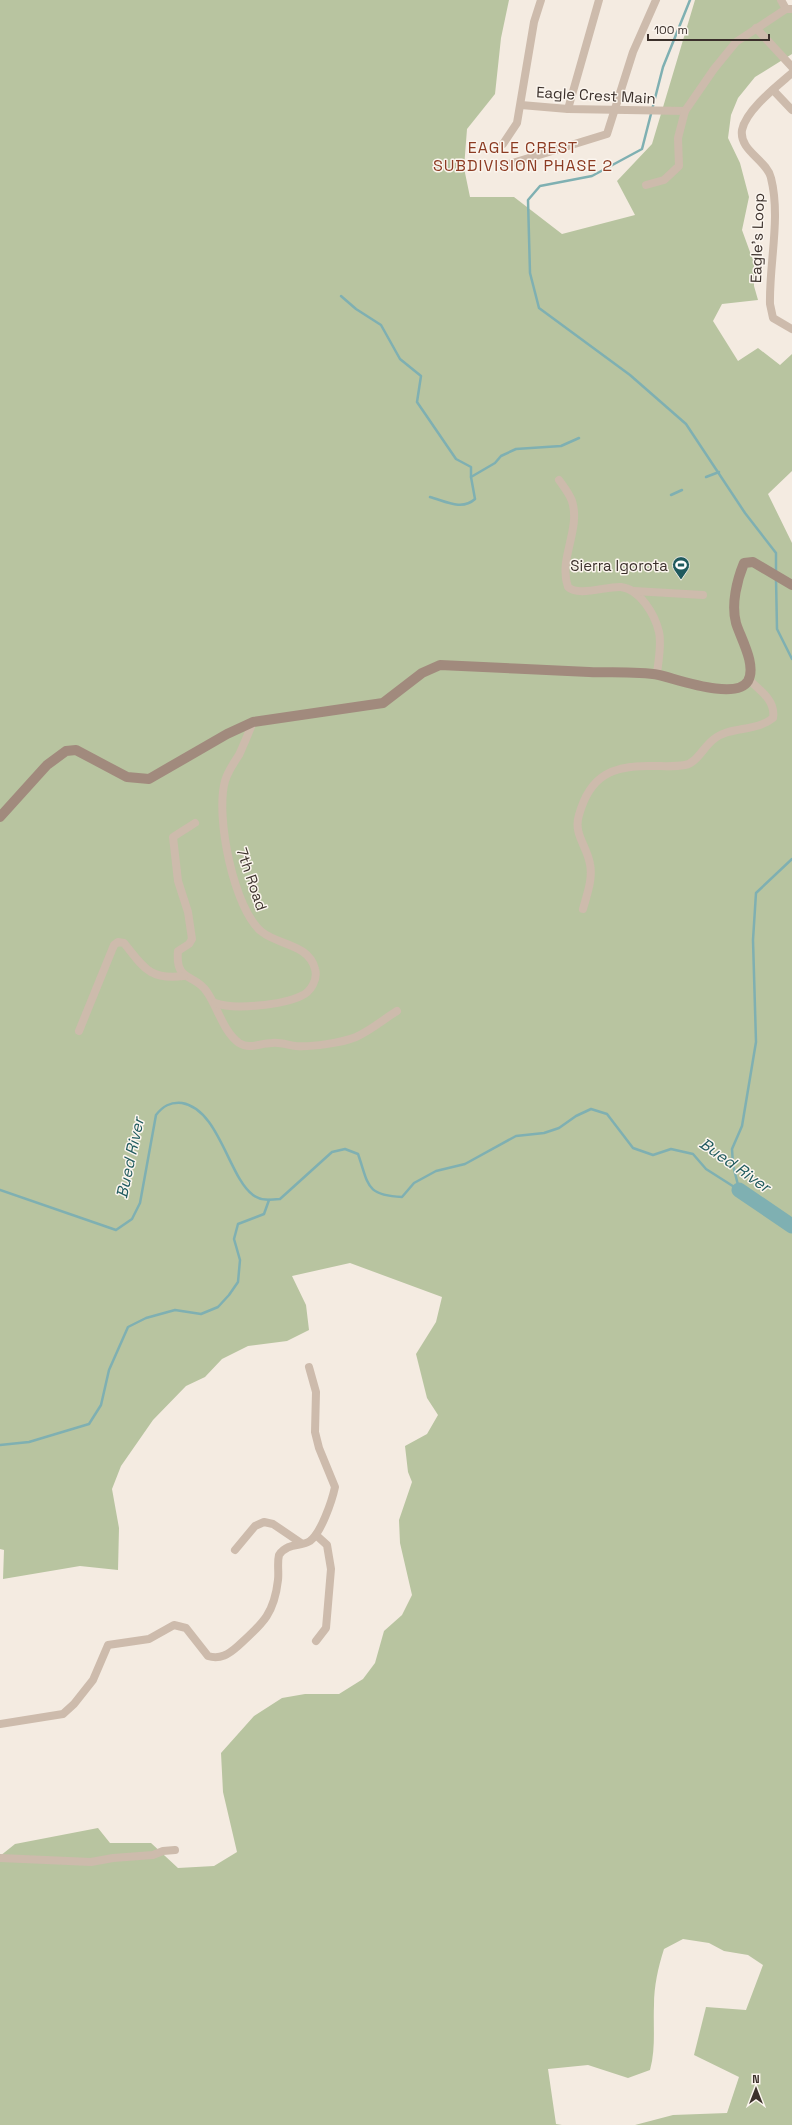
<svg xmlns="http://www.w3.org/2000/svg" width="792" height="2125" font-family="'Space Grotesk',sans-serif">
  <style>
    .green { fill: #b8c4a0 }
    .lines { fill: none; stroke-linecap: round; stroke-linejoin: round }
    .stream { stroke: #7fb0b2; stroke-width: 2.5 }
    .river { stroke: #7fb0b2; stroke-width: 15 }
    .street { stroke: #cdbbac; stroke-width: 8 }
    .secondary { stroke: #a18a7d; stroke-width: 10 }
    .labels { text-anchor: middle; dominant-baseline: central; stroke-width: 3; stroke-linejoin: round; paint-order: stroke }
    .street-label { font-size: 15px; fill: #3b302b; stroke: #fbf5ee }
    .poi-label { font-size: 15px; fill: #3b302b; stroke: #fbf5ee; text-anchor: end }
    .neighbourhood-label { font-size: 16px; letter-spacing: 1px; fill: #8c3b22; stroke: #fbf5ee }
    .water-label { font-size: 16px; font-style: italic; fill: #1f5a5e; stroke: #fbf5ee }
  </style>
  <rect width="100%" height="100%" fill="#f4ebe1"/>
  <!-- green -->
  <path class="green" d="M0,0h509l-8,38 -6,56 -28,35 -3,39 6,29h44l48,37 73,-19 -18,-34 35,-37 43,-144h82l15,7v47l-37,23 -17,21 -7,17 -3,23 12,25 9,34 -7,33 12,33v23l4,14 -36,4 -9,17 25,40 20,-13 22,17 12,-11v117l-24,23 24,49v1582h-157l38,-10 54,-2 12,-36 -45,-22 12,-48 40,3 17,-45 -15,-10 -24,-4 -15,-8 -26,-4 -19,10c-6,19 -10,37 -10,56 -1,22 2,43 -4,65l-22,8 -40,-13 -40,4 8,55 6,1h-562v-269l15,-12 83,-16 12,15h41l27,25 36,-2 23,-14 -14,-60 -2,-39 33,-37 28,-18 23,-4h34l24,-15 12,-16 9,-32 18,-16 10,-20 -12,-52 -1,-23 13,-38 -4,-10 -3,-26 22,-12 11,-19 -11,-17 -11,-44 20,-32 6,-25 -92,-34 -58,13 14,29 3,25 -22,11 -39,5 -26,13 -17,18 -19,9 -33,34 -32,46 -9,23 7,39 -1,42 -38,-4 -77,13 1,-29 -4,-1z"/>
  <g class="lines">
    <!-- stream -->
    <g class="stream">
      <path d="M690,0l-27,67 -21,82 -50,27 -52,10 -12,14 2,73 9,35 91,67 56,49 59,89 31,40v18"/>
      <path d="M341,296l15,13 25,16 19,34 21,17 -4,26 39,57 15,8v10"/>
      <path d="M706,477l13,-5"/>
      <path d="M671,495l11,-5"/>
      <path d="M430,497c15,4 32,14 45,2l-4,-22 24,-14 6,-7 15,-7 45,-3 18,-8"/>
      <path d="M776,578l1,51 15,30"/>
      <path d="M739,1189l-6,-24 -1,-16 10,-23 14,-84 -3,-102 3,-47 36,-34"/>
      <path d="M0,1190l116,40 16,-11 8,-16 16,-88c7,-9 14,-13 26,-12 37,6 47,75 71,92 8,6 17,5 27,4l52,-47 13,-3 13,5c11,31 7,41 44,43l12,-14 22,-12 29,-7 51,-28 28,-3 15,-5 17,-12 15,-7 16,5 26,34 20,7 18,-6 22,5 13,15 33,21"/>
      <path d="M0,1445l29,-3 60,-18 12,-19 8,-35 19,-43 18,-9 29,-8 26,4 17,-7 11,-12 9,-13 2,-22 -6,-21 4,-15 26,-10 5,-14"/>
    </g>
    <!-- river -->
    <path class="river" d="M739,1190l53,36"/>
    <!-- street -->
    <g class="street">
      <path d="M781,0l5,9"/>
      <path d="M756,28l36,39"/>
      <path d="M792,73c-15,13 -46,37 -50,57 -3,21 25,30 29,48 10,40 -2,85 -1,126l3,14 19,11"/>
      <path d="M773,90l19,20"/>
      <path d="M521,105l47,4 117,2 29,-42 22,-27 50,-33h6"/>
      <path d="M568,109l31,-109"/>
      <path d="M503,144l14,-21 17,-101 7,-22"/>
      <path d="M503,166l104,-32 26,-82 23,-52"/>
      <path d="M646,185l18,-5 15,-14 -1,-28 7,-27"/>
      <path d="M559,480c5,7 10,13 13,21 9,29 -14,58 -4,86 10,10 39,-1 53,0 19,2 34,28 38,45 3,13 -1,29 -2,43"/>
      <path d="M634,591l69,4"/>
      <path d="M195,823l-22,14 5,44 10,31 4,27 -3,5 -11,7c-3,32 17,22 29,41 11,16 16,39 32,51 11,7 21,0 33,0 8,-1 16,2 24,3 16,1 45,-3 60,-9 14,-6 28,-18 41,-26"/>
      <path d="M583,909c4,-15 10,-30 7,-45 -3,-18 -17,-30 -11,-49 11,-40 34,-50 73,-49 10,0 22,1 33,-1 12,-2 19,-19 29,-26 16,-13 42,-7 59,-21 3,-17 -13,-28 -24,-38"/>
      <path d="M215,1003c18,7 68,2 86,-7 10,-4 17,-17 14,-27 -6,-25 -37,-24 -53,-37 -28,-22 -47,-116 -37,-151 3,-10 8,-17 14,-26 5,-11 10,-23 14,-33"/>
      <path d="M79,1031l35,-86 4,-3 6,1c20,25 25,37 60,33"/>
      <path d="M316,1535l11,10 4,24 -5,59 -10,13"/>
      <path d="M235,1550l20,-24 9,-4 9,2 28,19"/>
      <path d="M0,1724l63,-10 11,-10 19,-24 15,-35 41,-6 25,-14 12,3 22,28c12,4 21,-2 30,-10 24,-22 36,-31 40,-66 1,-8 -1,-17 1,-25 9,-13 22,-8 31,-14 11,-8 22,-40 25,-54l-16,-39 -4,-16 1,-40 -7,-25"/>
      <path d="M0,1858l91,4 22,-4 40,-3 10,-4 12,-1"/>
    </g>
    <!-- secondary -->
    <path class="secondary" d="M0,817l47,-52 19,-14 10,-1 51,27 22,2 78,-45 26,-12 130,-19 39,-30 18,-8c50,2 99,5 149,7 22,1 48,-1 70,3 18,4 77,26 89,6 9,-16 -8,-44 -12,-58 -5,-19 1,-43 8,-60l9,-1 39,23"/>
  </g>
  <!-- icons -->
  <defs>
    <g id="stadium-pin" transform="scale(0.9)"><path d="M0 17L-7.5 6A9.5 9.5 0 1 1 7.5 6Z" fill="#1f5a5e" stroke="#fbf5ee"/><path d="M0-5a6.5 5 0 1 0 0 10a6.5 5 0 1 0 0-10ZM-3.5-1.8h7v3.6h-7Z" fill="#fff"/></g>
  </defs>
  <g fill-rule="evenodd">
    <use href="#stadium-pin" x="681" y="565"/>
  </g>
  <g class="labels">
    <!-- street labels -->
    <g class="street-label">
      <text transform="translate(596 95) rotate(3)">Eagle Crest Main</text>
      <text transform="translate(757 238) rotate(-88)">Eagle's Loop</text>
      <text transform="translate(252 879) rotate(71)">7th Road</text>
    </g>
    <!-- poi labels -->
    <g class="poi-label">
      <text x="668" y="565">Sierra Igorota</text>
    </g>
    <!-- neighbourhood labels -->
    <g class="neighbourhood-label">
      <text x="523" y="147">EAGLE CREST<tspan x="523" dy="18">SUBDIVISION PHASE 2</tspan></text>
    </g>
    <!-- water labels -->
    <g class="water-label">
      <text transform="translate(130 1158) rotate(-78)">Bued River</text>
      <text transform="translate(735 1165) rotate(35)">Bued River</text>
    </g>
  </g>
  <!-- north arrow -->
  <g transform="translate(756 2089)" stroke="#fbf5ee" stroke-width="3" paint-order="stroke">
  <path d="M0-3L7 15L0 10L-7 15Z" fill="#3b302b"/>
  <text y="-6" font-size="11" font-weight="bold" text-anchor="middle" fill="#3b302b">N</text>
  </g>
  <!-- scale -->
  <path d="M648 34v6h121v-6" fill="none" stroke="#3b302b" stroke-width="2"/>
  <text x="654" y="34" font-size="12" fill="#3b302b" stroke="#fbf5ee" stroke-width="3" paint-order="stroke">100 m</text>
</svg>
